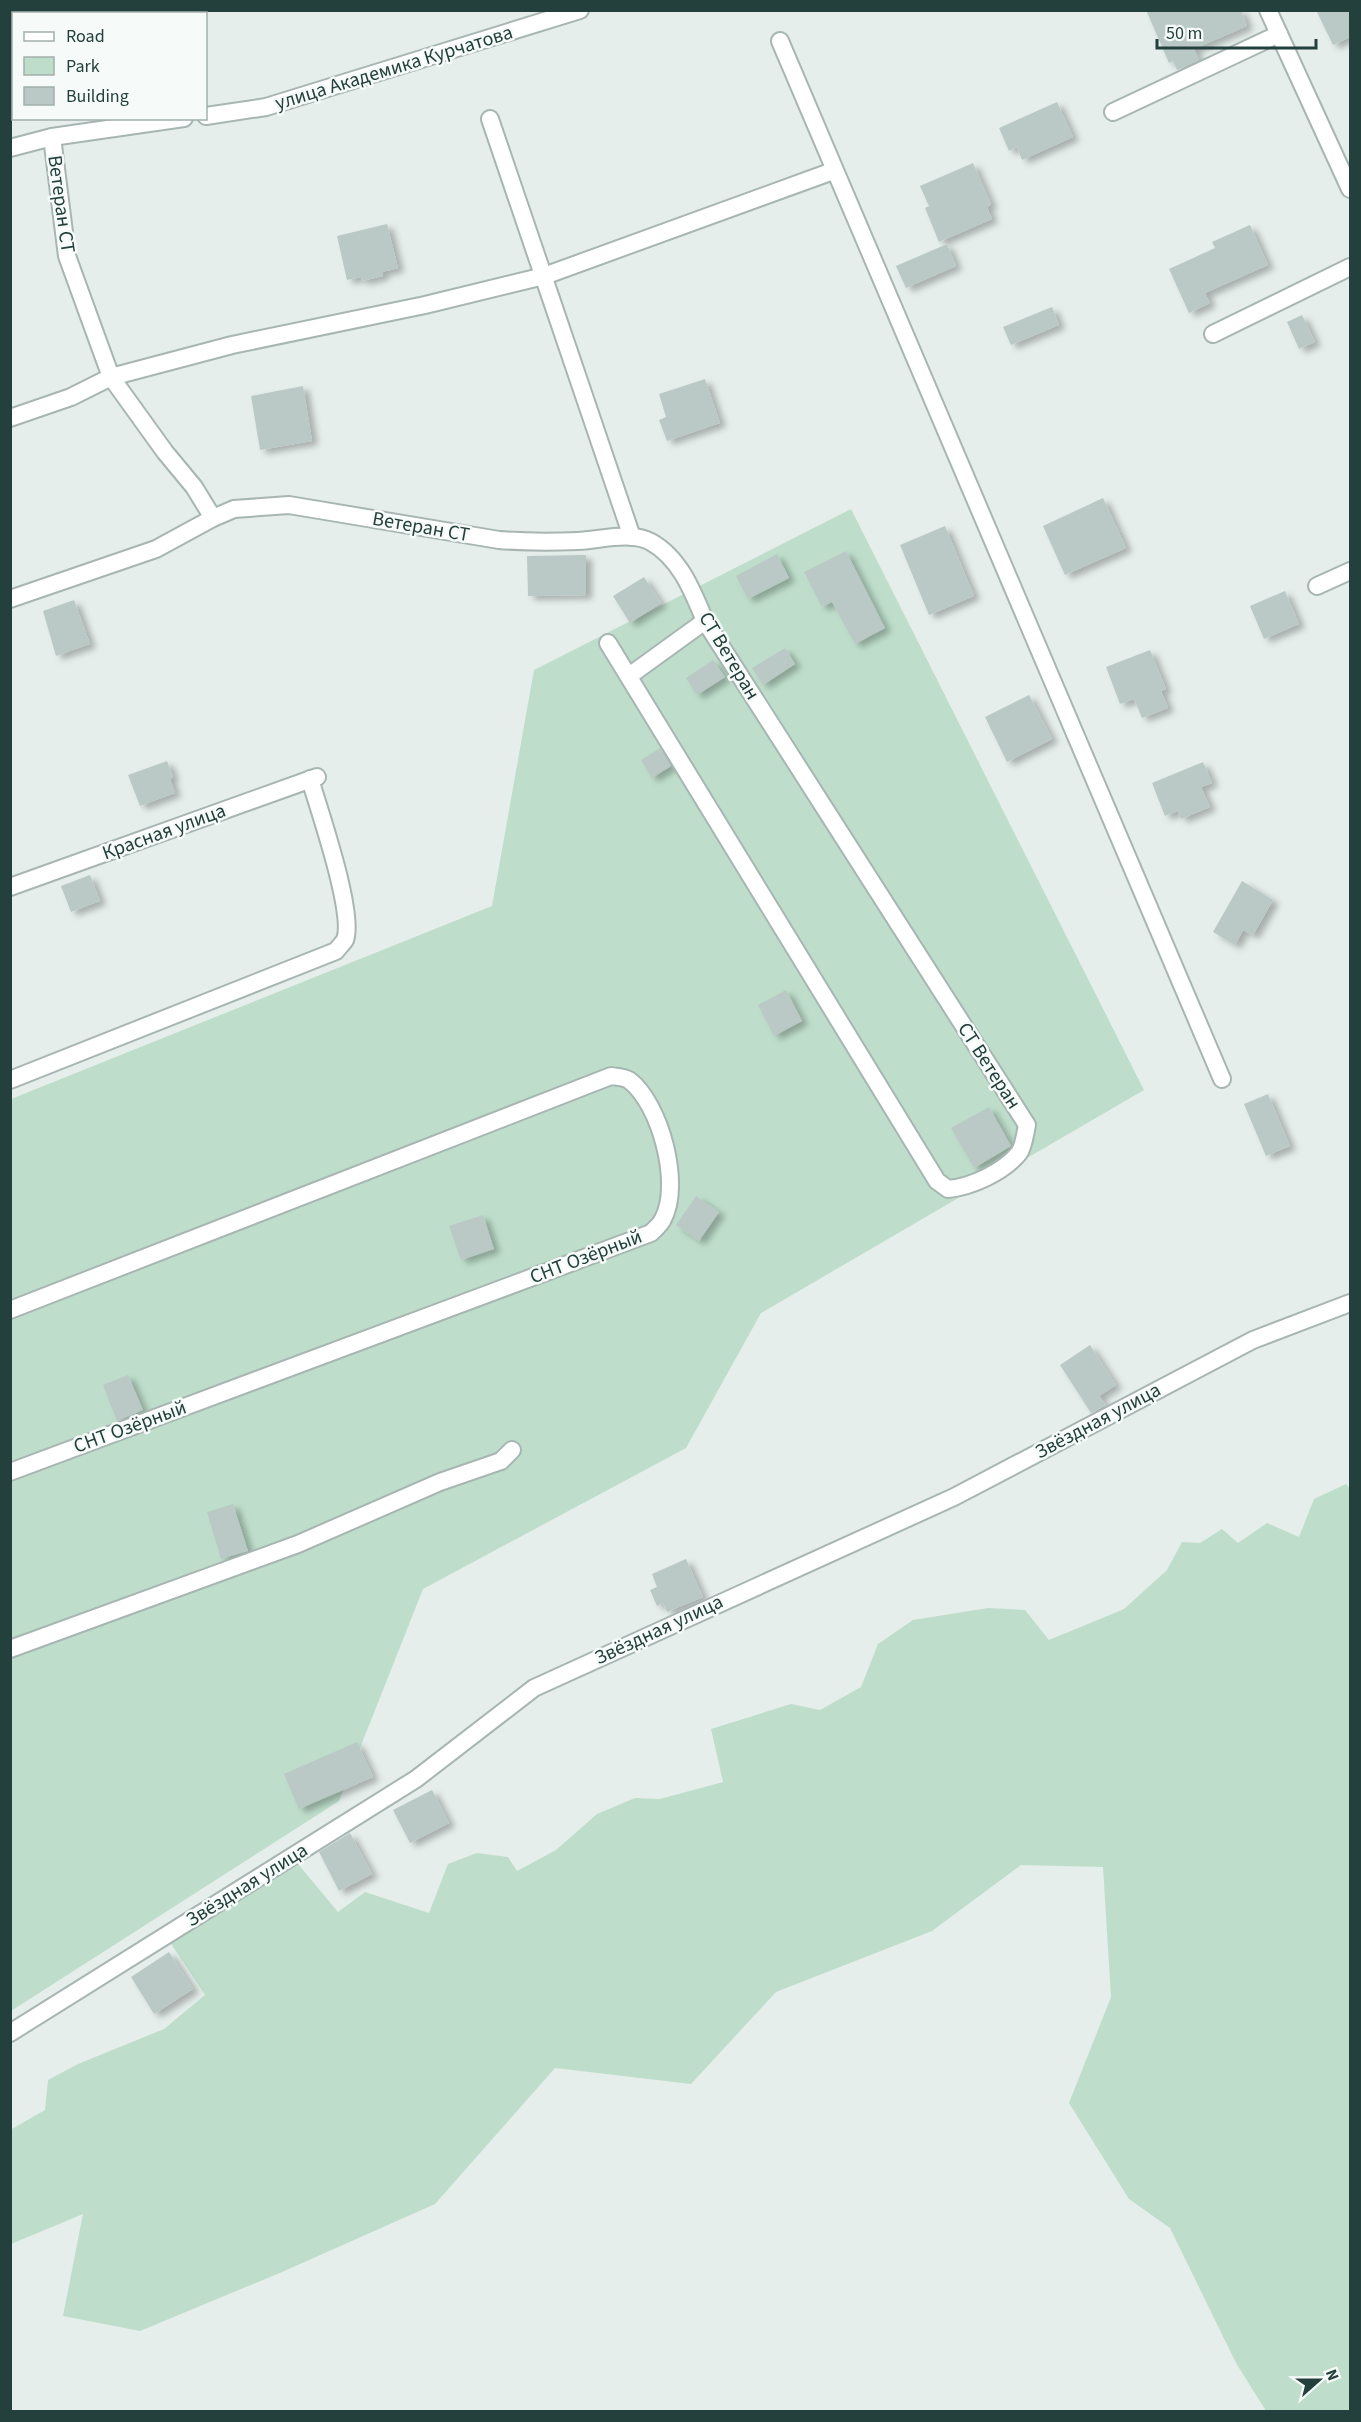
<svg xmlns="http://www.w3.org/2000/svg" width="1361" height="2422" font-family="'Source Sans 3',sans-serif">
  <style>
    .green { fill: #bedecb }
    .building { fill: #bac9c5; filter: url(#shadow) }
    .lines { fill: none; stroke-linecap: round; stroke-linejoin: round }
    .minor-casing { stroke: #a7b6b3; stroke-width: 20 }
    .minor { stroke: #fff; stroke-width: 16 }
    .labels { text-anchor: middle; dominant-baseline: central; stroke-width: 5; stroke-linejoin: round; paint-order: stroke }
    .street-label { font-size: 20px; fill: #24403c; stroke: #f6faf8 }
  </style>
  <defs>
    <filter id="shadow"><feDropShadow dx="6" dy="4" stdDeviation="3" flood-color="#0004"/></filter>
  </defs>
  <rect width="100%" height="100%" fill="#e5eeeb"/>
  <!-- green -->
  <g class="green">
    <path d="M851,509l293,581 -383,223 -75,135 -263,141 -84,212 -328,210v-912l481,-193 42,-236z"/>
    <path d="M1346,1484l4,5v922h-84l-30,-48 -66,-135 -41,-29 -60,-96 42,-106 -8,-130 -82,-2 -89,66 -156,61 -85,92 -136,-16 -120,136 -153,68 -142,59 -77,-15 20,-102 -72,30 -1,-114 35,-20 3,-30 30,-16 86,-35 41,-34 -35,-53 128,-78 40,48 27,-20 64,21 19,-49 29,-11 31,4 9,14 39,-21 41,-36 38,-16 25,1 63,-17 -12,-53 80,-25 29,6 41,-23 17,-43 35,-24 75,-12 37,2 24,30 75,-31 43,-39 15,-28 18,1 22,-14 16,14 29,-20 32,14 15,-38z"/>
  </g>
  <!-- building -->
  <g class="building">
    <path d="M1146,10h95l6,16 -53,23 5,11 -22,10 -4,-9 -4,2z"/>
    <path d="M1316,10h34v27l-17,8z"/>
    <path d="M1057,102l16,35 -51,23 -5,-13 -8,4 -10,-23z"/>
    <path d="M973,163l18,41 -4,3 5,12 -53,23 -14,-34 4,-2 -9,-20z"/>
    <path d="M387,224l11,44 -16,4 1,4 -21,5 -1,-4 -14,3 -10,-44z"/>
    <path d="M1250,225l18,40 -63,28 5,10 -21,10 -20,-44 46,-21 -3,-6z"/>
    <path d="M947,244l9,22 -50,22 -10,-22z"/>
    <path d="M1052,307l7,18 -48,20 -8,-18z"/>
    <path d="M1302,315l13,27 -16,7 -12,-27z"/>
    <path d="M705,379l15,44 -53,18 -8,-21 7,-3 -7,-23z"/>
    <path d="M303,386l9,55 -52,9 -9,-54z"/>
    <path d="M1103,498l23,50 -61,27 -22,-49z"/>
    <path d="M945,526l29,70 -45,19 -29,-70z"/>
    <path d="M846,551l39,77 -30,16 -23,-42 -10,5 -18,-35z"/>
    <path d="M777,554l12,24 -41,21 -12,-23z"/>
    <path d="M586,555v40l-58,1 -1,-40z"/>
    <path d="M644,577l17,26 -31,20 -17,-27z"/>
    <path d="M1285,591l14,33 -35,15 -14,-33z"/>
    <path d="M74,600l16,44 -34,12 -13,-45z"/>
    <path d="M785,648l10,16 -32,21 -11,-17z"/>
    <path d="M1150,650l16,39 -5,2 7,17 -26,10 -8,-19 -14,5 -14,-37z"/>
    <path d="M713,660l12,17 -28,18 -11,-17z"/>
    <path d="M1029,695l23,44 -45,23 -22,-45z"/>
    <path d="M660,748l11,18 -19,12 -11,-18z"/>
    <path d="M167,761l6,16 -3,2 5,14 -35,13 -12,-31z"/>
    <path d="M1203,762l9,21 -11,4 9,20 -29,12 -3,-8 -13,5 -13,-33z"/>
    <path d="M90,875l10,26 -29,11 -10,-26z"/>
    <path d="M1242,881l31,19 -20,35 -10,-5 -8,15 -22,-13z"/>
    <path d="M786,990l16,31 -28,15 -16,-31z"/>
    <path d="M1268,1094l22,52 -24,10 -22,-52z"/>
    <path d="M989,1107l22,39 -37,22 -23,-40z"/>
    <path d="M696,1196l23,16 -20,29 -23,-16z"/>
    <path d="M483,1215l11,34 -33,11 -12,-34z"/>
    <path d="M1090,1345l26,40 -17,11 7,9 -15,8 -31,-48z"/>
    <path d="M128,1375l15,35 -26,11 -14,-36z"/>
    <path d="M233,1504l15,47 -27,8 -14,-47z"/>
    <path d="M686,1559l17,38 -36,15 -4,-9 -6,3 -7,-16 7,-3 -5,-13z"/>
    <path d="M357,1742l16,35 -74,32 -15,-35z"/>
    <path d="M432,1790l17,33 -39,20 -17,-33z"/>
    <path d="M350,1833l22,41 -33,17 -20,-39z"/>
    <path d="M169,1952l24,37 -39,25 -23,-37z"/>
  </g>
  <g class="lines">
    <!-- minor casing -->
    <g class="minor-casing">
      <g id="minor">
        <path d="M1268,10l82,179"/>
        <path d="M780,41l442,1038"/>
        <path d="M1113,112l166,-78"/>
        <path d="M206,116l60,-9 314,-97"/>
        <path d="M490,119l142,418"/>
        <path d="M10,148l42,-11 132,-19"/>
        <path d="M1213,334l137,-67"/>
        <path d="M10,418l61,-21 40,-20 121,-32 193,-40 119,-29 289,-105"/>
        <path d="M213,518l21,-9 55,-4 210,35c26,2 52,2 79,1 22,-1 53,-10 73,1 29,16 42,50 54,79l322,504c-2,9 -3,21 -8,28 -15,19 -48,34 -71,36l-11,-8 -329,-538"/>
        <path d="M1317,586l33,-15"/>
        <path d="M10,599l146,-50 57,-31 -19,-31 -29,-35 -54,-75 -44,-121 -15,-119"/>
        <path d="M629,676l76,-55"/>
        <path d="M10,887l307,-110"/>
        <path d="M10,1080l326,-129c2,-3 7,-8 9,-11 10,-27 -26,-130 -35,-161"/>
        <path d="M10,1310l601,-234c6,1 13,1 18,4 31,23 53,104 34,139 -2,5 -8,10 -12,14l-641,239"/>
        <path d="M10,1649l288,-105 142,-62 61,-21 11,-11"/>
        <path d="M10,2033l406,-254 118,-91 420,-191 299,-157 97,-37"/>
      </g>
    </g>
    <!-- minor -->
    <use href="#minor" class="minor"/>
  </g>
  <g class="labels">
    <!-- street labels -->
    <g class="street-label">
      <text transform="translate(394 68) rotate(-17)">улица Академика Курчатова</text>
      <text transform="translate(61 204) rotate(82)">Ветеран СТ</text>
      <text transform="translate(421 527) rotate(10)">Ветеран СТ</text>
      <text transform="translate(729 656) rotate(59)">СТ Ветеран</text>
      <text transform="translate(164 832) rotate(-20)">Красная улица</text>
      <text transform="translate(989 1066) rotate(57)">СТ Ветеран</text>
      <text transform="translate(586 1257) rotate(-21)">СНТ Озёрный</text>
      <text transform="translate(1098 1421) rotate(-28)">Звёздная улица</text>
      <text transform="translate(130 1427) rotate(-20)">СНТ Озёрный</text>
      <text transform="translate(659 1630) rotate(-25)">Звёздная улица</text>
      <text transform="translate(247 1885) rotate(-32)">Звёздная улица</text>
    </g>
  </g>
  <!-- border -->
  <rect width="1361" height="2422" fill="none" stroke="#24403c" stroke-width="24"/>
  <!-- legend -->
  <rect x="12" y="12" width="195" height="108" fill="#f6faf8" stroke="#a2b0ad" stroke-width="1.5"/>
  <rect x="24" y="32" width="30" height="9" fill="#ffffff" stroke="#a2b0ad" stroke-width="1.5"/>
  <text x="66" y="42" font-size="18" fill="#24403c">Road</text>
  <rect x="24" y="57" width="30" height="18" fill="#bedecb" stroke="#a2b0ad" stroke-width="1.5"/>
  <text x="66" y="72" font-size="18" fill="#24403c">Park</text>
  <rect x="24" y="87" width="30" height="18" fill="#bac9c5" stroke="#a2b0ad" stroke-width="1.5"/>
  <text x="66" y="102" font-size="18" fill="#24403c">Building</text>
  <!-- north arrow -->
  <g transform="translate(1319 2380) rotate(69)" stroke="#f6faf8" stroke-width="4.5" paint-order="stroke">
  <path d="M0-4.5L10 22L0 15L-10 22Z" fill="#24403c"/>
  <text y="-9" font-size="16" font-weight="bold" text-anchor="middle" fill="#24403c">N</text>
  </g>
  <!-- scale -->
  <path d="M1157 39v9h159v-9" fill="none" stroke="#24403c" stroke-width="3"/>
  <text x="1166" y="39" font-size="18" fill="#24403c" stroke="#f6faf8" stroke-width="4.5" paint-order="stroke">50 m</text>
</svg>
